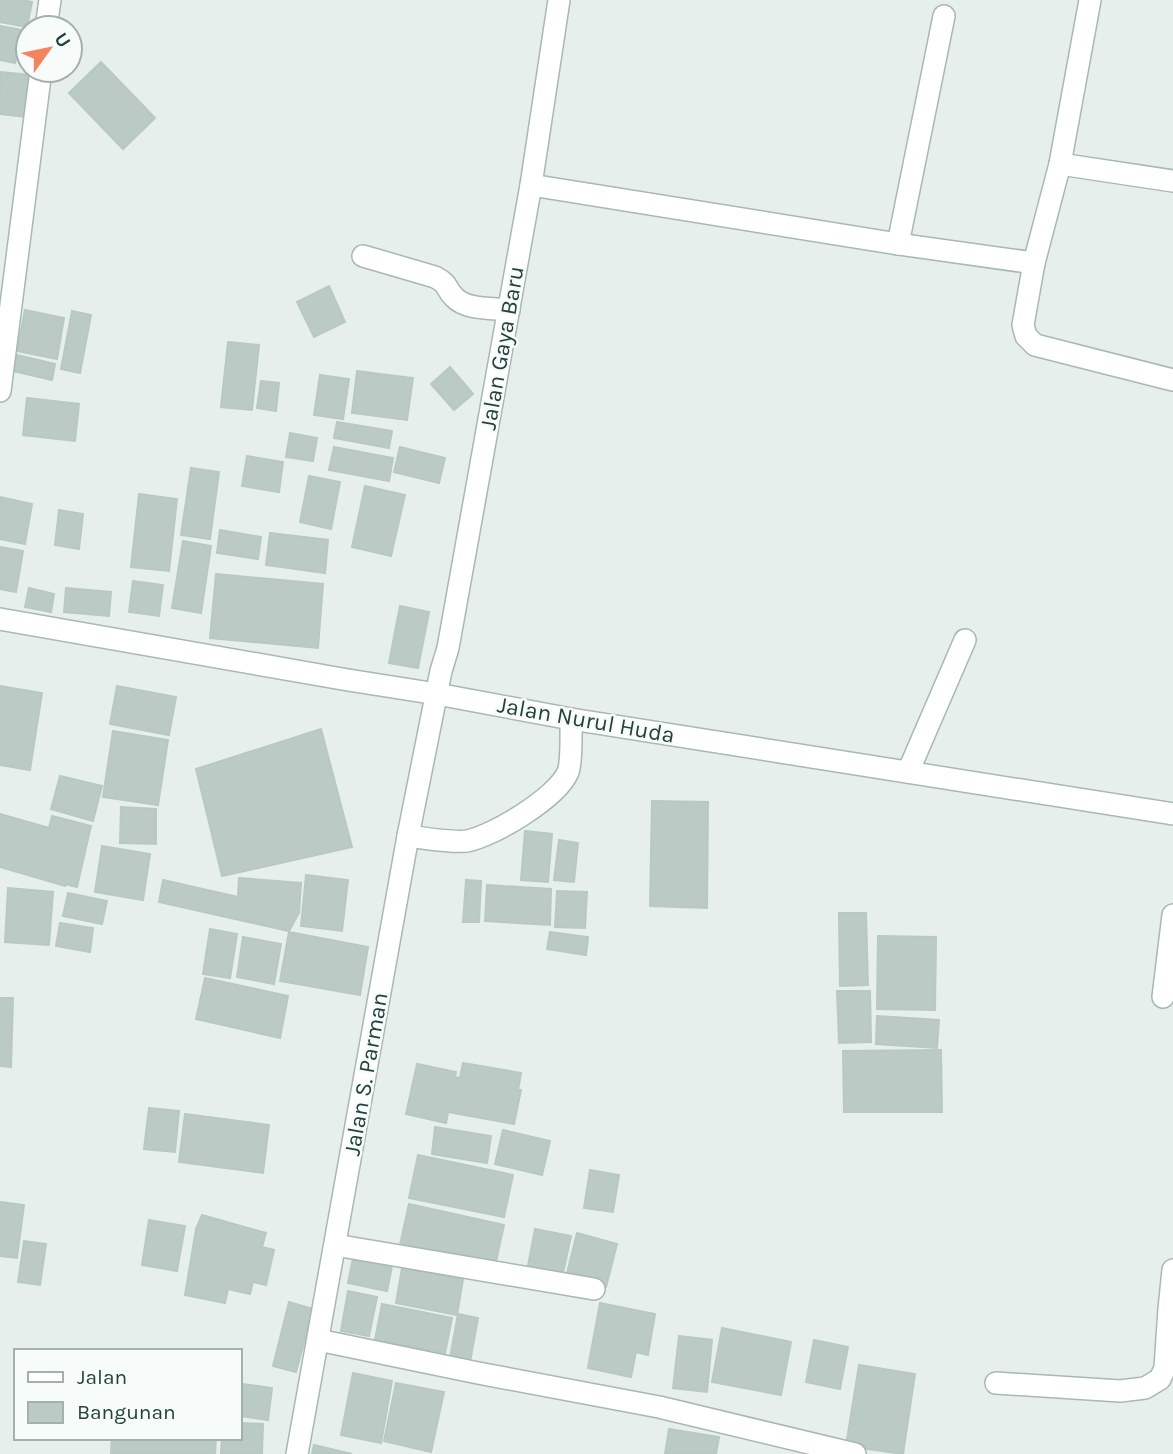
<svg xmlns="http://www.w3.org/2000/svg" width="1173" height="1454" font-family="Karla,sans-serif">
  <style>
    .building { fill: #bbcac4; stroke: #b8c9c2; stroke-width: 2 }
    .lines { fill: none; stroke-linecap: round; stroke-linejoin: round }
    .minor-casing { stroke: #a8b8b2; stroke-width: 24 }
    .minor { stroke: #fff; stroke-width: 21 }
    .labels { text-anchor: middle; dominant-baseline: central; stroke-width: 5; stroke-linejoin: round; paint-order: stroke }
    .street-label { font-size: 23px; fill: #24423a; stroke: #f7fbf9 }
  </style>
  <rect width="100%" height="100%" fill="#e6efeb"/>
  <!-- building -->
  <g class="building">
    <path d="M0,0h22l10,2 -5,25 -27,-5z"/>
    <path d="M0,26l22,4 -7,33 -15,-3z"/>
    <path d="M101,62l54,56 -32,31 -54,-56z"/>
    <path d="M1,72l29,3 -5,42 -25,-3z"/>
    <path d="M329,286l16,36 -31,15 -17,-35z"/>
    <path d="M25,310l39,8 -7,41 -40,-8z"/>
    <path d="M72,311l19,4 -11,58 -19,-4z"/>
    <path d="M228,342l31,3 -7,65 -31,-3z"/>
    <path d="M17,355l38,9 -3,16 -39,-9z"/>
    <path d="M450,367l23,27 -19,16 -23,-26z"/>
    <path d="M357,371l56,7 -6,42 -55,-7z"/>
    <path d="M320,375l29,4 -6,40 -29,-4z"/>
    <path d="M261,381l18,2 -3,28 -19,-3z"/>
    <path d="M27,398l52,6 -4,37 -52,-6z"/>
    <path d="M337,422l55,9 -3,17 -55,-10z"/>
    <path d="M290,433l27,5 -4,23 -27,-4z"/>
    <path d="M334,447l59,11 -4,23 -60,-11z"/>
    <path d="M400,447l45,11 -6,25 -45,-11z"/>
    <path d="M247,456l36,6 -4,30 -37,-6z"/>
    <path d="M191,468l28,4 -9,67 -29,-4z"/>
    <path d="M309,476l31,6 -9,47 -31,-7z"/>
    <path d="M365,486l40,9 -14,61 -39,-9z"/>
    <path d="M139,494l38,5 -8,72 -38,-4z"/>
    <path d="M0,497l32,7 -7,40 -25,-5z"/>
    <path d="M59,510l24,4 -4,35 -24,-4z"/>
    <path d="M220,530l41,7 -3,22 -41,-6z"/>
    <path d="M270,533l58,7 -3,33 -59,-8z"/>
    <path d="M183,541l28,5 -10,67 -29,-5z"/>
    <path d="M0,547l23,4 -7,41 -16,-3z"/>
    <path d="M216,574l107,10 -5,64 -108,-10z"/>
    <path d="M133,581l30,4 -4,31 -30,-4z"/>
    <path d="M29,588l25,6 -3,18 -26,-5z"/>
    <path d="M66,588l45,4 -2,24 -45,-4z"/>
    <path d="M400,606l29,6 -11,56 -29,-5z"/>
    <path d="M0,686l42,7 -12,77 -30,-5z"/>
    <path d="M117,686l59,11 -7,38 -59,-11z"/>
    <path d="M321,729l31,118 -130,29 -26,-107z"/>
    <path d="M113,731l55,9 -10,65 -55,-8z"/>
    <path d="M60,776l42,10 -9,35 -42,-12z"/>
    <path d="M652,801l56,1 -1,106 -57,-2z"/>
    <path d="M121,807l35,2v35l-36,-1z"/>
    <path d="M0,814l49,14 3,-12 39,10 -14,61 -12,-3v2l-65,-19z"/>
    <path d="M525,831l27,3 -4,48 -27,-2z"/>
    <path d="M559,840l19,3 -4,39 -20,-2z"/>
    <path d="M102,846l48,8 -7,46 -48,-8z"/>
    <path d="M306,875l42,5 -6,51 -41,-5z"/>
    <path d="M239,878l62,5 -2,30 -10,18 -130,-29 4,-22 75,17z"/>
    <path d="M466,880l15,1 -2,41h-16z"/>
    <path d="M487,885l64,4 -1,36 -65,-4z"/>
    <path d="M8,888l45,4 -4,53 -44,-3z"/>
    <path d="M557,891l30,1 -2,36 -30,-1z"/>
    <path d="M68,893l39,8 -5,23 -39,-8z"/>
    <path d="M839,913h27l2,72 -28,1z"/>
    <path d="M60,923l33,5 -3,24 -34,-6z"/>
    <path d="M210,929l27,5 -7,44 -27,-4z"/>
    <path d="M289,932l79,15 -8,48 -80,-14z"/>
    <path d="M550,932l38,5 -2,18 -39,-6z"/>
    <path d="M878,936l58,1 -1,73 -58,-1z"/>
    <path d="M243,937l38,7 -7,40 -37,-7z"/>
    <path d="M205,978l83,18 -8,42 -84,-19z"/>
    <path d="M837,991h33l1,51 -32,1z"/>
    <path d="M0,998h13l-2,69 -11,-1z"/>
    <path d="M877,1016l62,4 -2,28 -61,-4z"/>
    <path d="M941,1050l1,62h-98l-1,-61z"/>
    <path d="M463,1063l58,10 -3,17h3l-7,34 -66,-12 -2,11 -40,-9 11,-50 39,8 -1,5 5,1z"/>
    <path d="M149,1108l30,3 -4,41 -31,-3z"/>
    <path d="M185,1114l84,11 -6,48 -84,-11z"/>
    <path d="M435,1127l56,9 -4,27 -55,-9z"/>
    <path d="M503,1130l47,11 -8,34 -47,-11z"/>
    <path d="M418,1155l95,20 -9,42 -95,-19z"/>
    <path d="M590,1170l29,5 -6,37 -29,-4z"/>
    <path d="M0,1202l24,3 -7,53 -17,-2z"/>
    <path d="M409,1204l95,21 -9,41 -95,-21z"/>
    <path d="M202,1215l64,18 -4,14 12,3 -8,35 -13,-3 -3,12 -22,-5 -3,14 -40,-8 11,-66z"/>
    <path d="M149,1220l36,6 -8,45 -35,-6z"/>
    <path d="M535,1229l36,7 -9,42 -35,-7z"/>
    <path d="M577,1233l40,11 -11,43 -40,-10z"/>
    <path d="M24,1241l22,3 -6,41 -22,-3z"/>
    <path d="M354,1253l39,8 -6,30 -39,-8z"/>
    <path d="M402,1268l61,11 -6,36 -61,-12z"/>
    <path d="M348,1291l29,6 -8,39 -28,-5z"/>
    <path d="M289,1302l24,7 -17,63 -23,-6z"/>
    <path d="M600,1303l55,11 -7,41 -12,-3 -5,25 -43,-9z"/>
    <path d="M382,1304l70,14 -7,35 -70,-13z"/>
    <path d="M458,1314l20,4 -8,44 -20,-4z"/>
    <path d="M722,1328l69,14 -10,53 -69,-13z"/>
    <path d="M679,1336l33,4 -5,52 -34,-4z"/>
    <path d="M814,1340l34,7 -8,42 -34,-7z"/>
    <path d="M859,1365l56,9 -12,80 -57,-8z"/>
    <path d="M353,1373l39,8 -11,62 -40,-8z"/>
    <path d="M396,1383l48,9 -13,60 -47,-11z"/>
    <path d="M242,1384l30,4 -4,32 -28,-4z"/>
    <path d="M240,1423l23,1 -1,30h-41l1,-16h18z"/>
    <path d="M669,1429l50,8 -3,17h-51z"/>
    <path d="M112,1438h104l-1,16h-104z"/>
    <path d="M314,1445l38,9h-40z"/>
  </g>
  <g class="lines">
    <!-- minor casing -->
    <g class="minor-casing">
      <g id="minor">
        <path d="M1090,0l-30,164 -26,99 -11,62 3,11 9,9 138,35"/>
        <path d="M46,28l4,-28"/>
        <path d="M1060,164l113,17"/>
        <path d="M531,185l367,59 136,19"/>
        <path d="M898,244l46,-228"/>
        <path d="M363,256l72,21c15,8 10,11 19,20 12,13 38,11 55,13"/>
        <path d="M0,391l41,-321"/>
        <path d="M0,619l348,61 89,14 134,25 602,95"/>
        <path d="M908,772l57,-132"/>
        <path d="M408,836c15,2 46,7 59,5 26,-5 90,-43 101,-69 4,-10 3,-40 3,-53"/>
        <path d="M1163,997l10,-82"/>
        <path d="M335,1245l259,44"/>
        <path d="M318,1340l160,33 181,34 196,47"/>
        <path d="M996,1383l124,8 25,-3 15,-9 5,-11 4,-59 4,-39"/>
        <path d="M297,1454l111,-618 33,-165 7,-23 83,-463 28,-185"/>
      </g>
    </g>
    <!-- minor -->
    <use href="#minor" class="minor"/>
  </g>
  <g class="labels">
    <!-- street labels -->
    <g class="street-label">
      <text transform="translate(502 348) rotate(-80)">Jalan Gaya Baru</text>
      <text transform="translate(586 720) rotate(10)">Jalan Nurul Huda</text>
      <text transform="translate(366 1074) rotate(-80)">Jalan S. Parman</text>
    </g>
  </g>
  <!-- legend -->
  <rect x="14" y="1349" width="228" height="91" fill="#f7fbf9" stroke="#a3b1ad" stroke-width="2"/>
  <rect x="28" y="1372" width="35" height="10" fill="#ffffff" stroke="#a3b1ad" stroke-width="2"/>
  <text x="77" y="1384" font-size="21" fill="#24423a">Jalan</text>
  <rect x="28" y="1402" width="35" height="21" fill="#bbcac4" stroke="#a3b1ad" stroke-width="2"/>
  <text x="77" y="1419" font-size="21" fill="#24423a">Bangunan</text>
  <!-- north arrow -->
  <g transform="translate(49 49) rotate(57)"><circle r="33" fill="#f7fbf9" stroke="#a3b1ad" stroke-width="2"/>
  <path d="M0-5L12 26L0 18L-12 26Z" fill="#f4845f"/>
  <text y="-10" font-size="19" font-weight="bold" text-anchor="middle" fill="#24423a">U</text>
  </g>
</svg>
